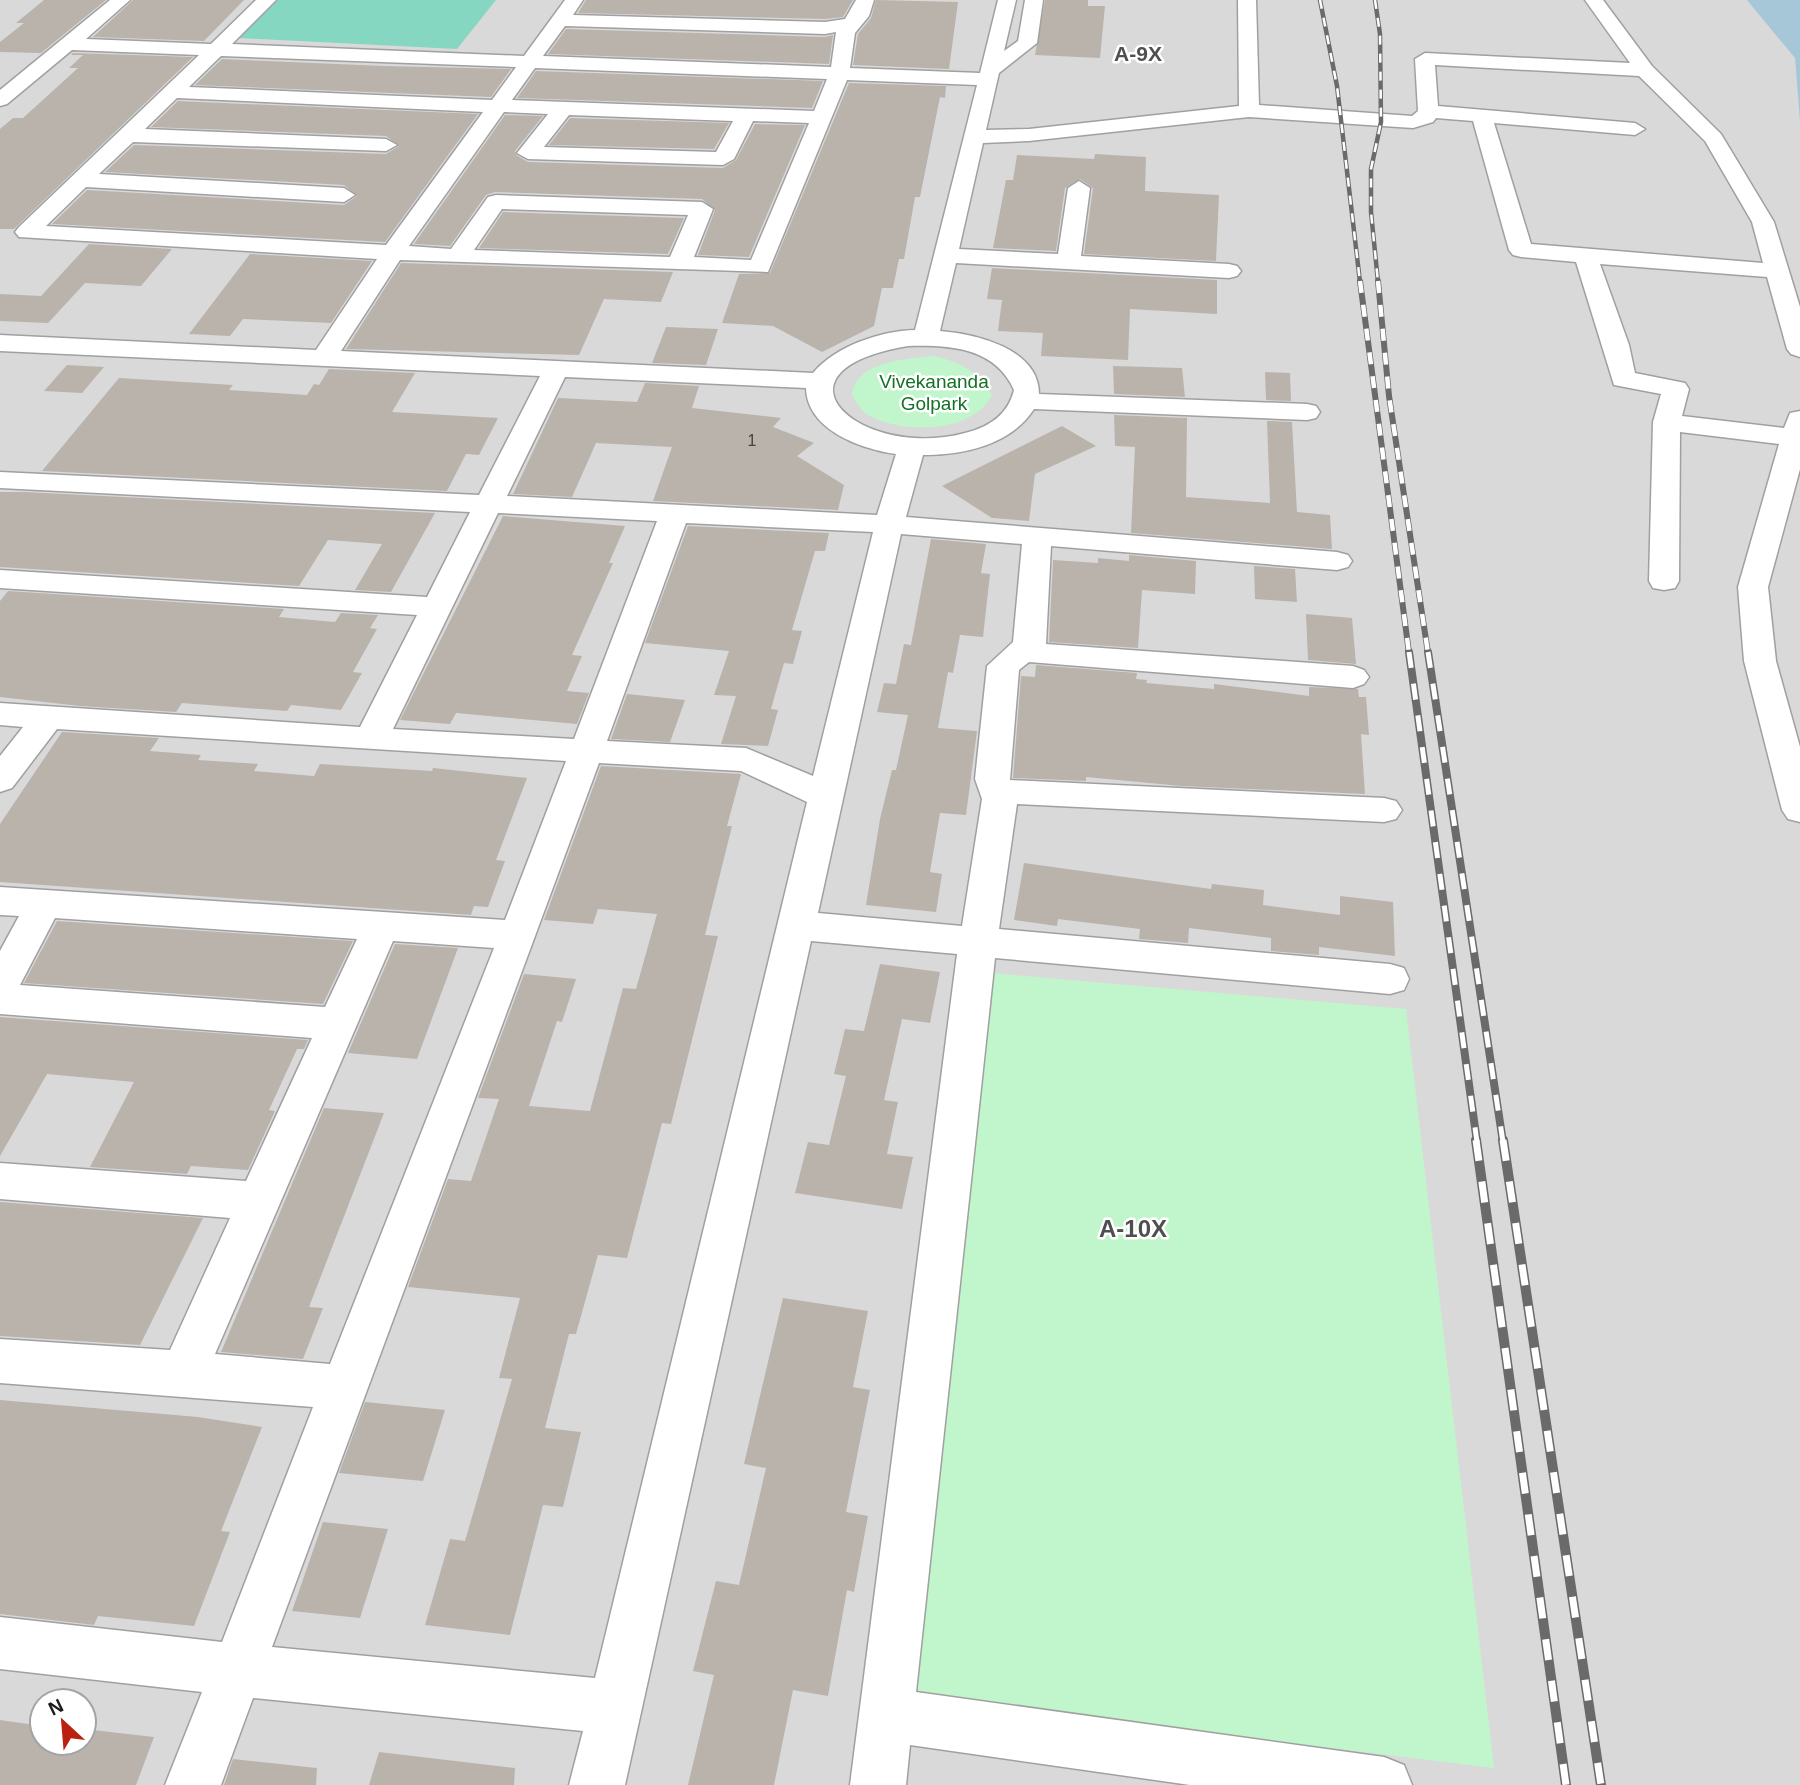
<svg xmlns="http://www.w3.org/2000/svg" width="1800" height="1785" font-family="Helvetica,sans-serif">
  <style>
    .residential { fill: #dad9d9; fill-rule: evenodd }
    .park { fill: #c1f5cb }
    .pitch { fill: #85d7c1 }
    .water { fill: #a5c7d8 }
    .building { fill: #b9b3ac }
    .lines { fill: none; stroke-linecap: round; stroke-linejoin: round }
    .minor-casing { stroke: #a0a0a0; stroke-width: 3 }
    .minor { fill: #fff; fill-rule: evenodd }
    .rail-far3-casing { stroke: #6a6a6a; stroke-width: 4.5 }
    .rail-far2-casing { stroke: #6a6a6a; stroke-width: 6 }
    .rail-far1-casing { stroke: #6a6a6a; stroke-width: 8 }
    .rail-casing { stroke: #6a6a6a; stroke-width: 10 }
    .rail-far3 { stroke: #fff; stroke-width: 2.5; stroke-dasharray: 9; stroke-linecap: butt }
    .rail-far2 { stroke: #fff; stroke-width: 4.5; stroke-dasharray: 12; stroke-linecap: butt }
    .rail-far1 { stroke: #fff; stroke-width: 5; stroke-dasharray: 16; stroke-linecap: butt }
    .rail { stroke: #fff; stroke-width: 7; stroke-dasharray: 21; stroke-linecap: butt }
    .labels { text-anchor: middle; dominant-baseline: central; stroke-width: 5; stroke-linejoin: round; paint-order: stroke }
    .far-number-label { font-size: 16px; fill: #434240 }
    .far-park-label { font-size: 19px; fill: #137125; stroke: #fff }
    .far-neighbourhood-label { font-size: 21px; font-weight: bold; fill: #4f4f4f; stroke: #fff }
    .neighbourhood-label { font-size: 24px; font-weight: bold; fill: #4f4f4f; stroke: #fff }
  </style>
  <rect width="100%" height="100%" fill="#edeae2"/>
  <!-- residential -->
  <path class="residential" d="M0,0h1800v1785h-1800zM42,1701h42v42h-42z"/>
  <!-- park -->
  <g class="park">
    <path d="M934,356c27,7 43,14 58,39 -19,39 -93,40 -127,18 -5,-4 -9,-12 -13,-17 3,-36 56,-37 82,-40z"/>
    <path d="M991,973l415,36 88,759 -579,-71z"/>
  </g>
  <!-- pitch -->
  <path class="pitch" d="M278,0h218l-39,49 -219,-11z"/>
  <!-- water -->
  <path class="water" d="M1747,0h53v121l-5,-63z"/>
  <!-- building -->
  <g class="building">
    <path d="M44,0h62l-65,53 -41,-1v-10l24,-19h-8z"/>
    <path d="M133,0h111l-40,41 -111,-4z"/>
    <path d="M586,0h267l-10,17 -18,2 -247,-6z"/>
    <path d="M876,0l82,2 -9,67 -96,-4 5,-31 13,-16z"/>
    <path d="M1045,0h43v6h17l-5,52 -65,-3z"/>
    <path d="M566,29l259,8 8,-2 -4,29 -281,-10z"/>
    <path d="M73,53l120,4 -179,172h-14v-100l13,-11h10l55,-50h-9l14,-13h-12z"/>
    <path d="M222,59l162,7 127,3 -20,28 -296,-12z"/>
    <path d="M536,71l287,10 -11,27 -295,-10z"/>
    <path d="M849,83l97,3 -1,12 -5,-1 -20,100h-5l-11,62h-5l-6,29h-11l-8,38 -52,26 -49,-26 -51,-3 17,-49 31,-1z"/>
    <path d="M178,101l300,13 -93,128 -333,-18 35,-34 257,15 13,-9 -13,-11 -239,-13 29,-27 252,9 13,-8 -13,-10 -235,-9z"/>
    <path d="M505,115l38,1 -28,35 1,4 12,7 195,6 13,-8 19,-36 50,1 -56,132 -51,-2 17,-45 -13,-11 -207,-7 -9,3 -36,51 -36,-2z"/>
    <path d="M570,118l159,5 -15,26 -165,-4z"/>
    <path d="M1095,154l51,3 -1,34 74,4 -3,66 -132,-7 9,-66 -13,-9 -15,9 -9,63 -63,-3 13,-68h7l4,-25 77,4z"/>
    <path d="M503,212l181,6 -16,36 -189,-6z"/>
    <path d="M89,244l83,5 -31,37 -56,-3 -37,40 -48,-2v-27l41,2z"/>
    <path d="M250,254l122,7 -41,62 -88,-4 -13,17 -41,-2z"/>
    <path d="M401,263l272,9 -12,30 -57,-3 -25,56 -233,-6z"/>
    <path d="M992,268l225,12v34l-87,-5 -2,51 -87,-4 2,-23 -45,-2 4,-31 -15,-1z"/>
    <path d="M666,327l52,2 -12,36 -54,-2z"/>
    <path d="M67,365l37,2 -22,26 -38,-2z"/>
    <path d="M1113,366l69,2 3,29 -71,-3z"/>
    <path d="M329,369l86,4 -23,39 106,6 -19,37 -13,-1 -19,37 -405,-20 77,-93 114,7 -4,5 78,5 7,-11 5,1z"/>
    <path d="M1265,372l25,1 1,28 -25,-1z"/>
    <path d="M645,383l54,3 -7,22 89,10 -8,9 41,16 -17,13 47,29 -6,25 -185,-9 19,-54 -76,-4 -24,54 -59,-3 45,-96 79,4z"/>
    <path d="M1114,415l73,3 -1,79 84,6 -3,-82 25,1 5,90 33,3 2,34 -201,-16 4,-86 -20,-1z"/>
    <path d="M1062,426l34,20 -61,28 -6,47 -37,-3 -50,-32z"/>
    <path d="M0,492h25l410,21 -44,79 -36,-2 27,-46 -54,-4 -29,46 -299,-19z"/>
    <path d="M503,516l122,10 -16,37h4l-41,92 10,1 -15,35 22,2 -12,31 -121,-11 -6,11 -50,-4z"/>
    <path d="M688,526l141,7 -4,18h-10l-23,79 10,1 -9,33 -9,-1 -13,46 7,1 -10,36 -47,-2 15,-48 -22,-1 15,-44 -84,-8z"/>
    <path d="M931,539l55,5 -5,29 9,1 -7,63 -23,-2 -7,38 -5,-1 -10,56 39,3 -11,84 -26,-2 -10,59 12,2 -6,38 -70,-7 14,-86 12,-49h4l12,-55 -31,-3 7,-29 12,1 8,-40 7,1z"/>
    <path d="M1129,555l67,6 -1,33 -53,-4 -4,58 -89,-6 4,-82 45,3v-5l31,3z"/>
    <path d="M1254,566l41,3 2,33 -42,-3z"/>
    <path d="M8,591l276,18 -5,8 56,5 6,-9 37,2 -8,13 7,1 -24,43 9,1 -21,37 -50,-5 -4,6 -105,-8 -6,9 -96,-6 -80,-9v-96z"/>
    <path d="M1306,614l46,4 4,46 -48,-4z"/>
    <path d="M1036,665l101,8 -1,6 11,1 -1,3 68,6v-5l95,12v-9l49,2 1,8h7l3,38 -8,-1 4,60 -184,-8 -95,-9v4l-73,-3 8,-102 14,1z"/>
    <path d="M627,694l58,6 -15,42 -59,-3z"/>
    <path d="M62,732l97,6 -9,13 51,4 -3,5 60,4 -4,7 60,5 6,-12 112,7 1,-3 94,10 -31,82 9,1 -17,46 -14,-1 -3,9 -471,-33v-58z"/>
    <path d="M601,766l140,8 -14,52h5l-27,109 13,1 -47,188 -9,-1 -35,135 -29,-3 -22,79h-7l-24,94 36,4 -18,75 -20,-2 -33,130 -85,-10 25,-86 15,2 47,-162 -13,-1 21,-80 -112,-11 40,-108 23,2 28,-82 -21,-1 46,-124 52,5 -14,43 -5,-1 -28,85 61,5 33,-123 13,1 21,-75 -59,-5 -5,15 -49,-4z"/>
    <path d="M1024,863l187,26 1,-5 52,6 -1,15 77,10v-19l53,6 2,54 -76,-9v8l-48,-4v-13l-82,-10 -1,15 -49,-4 1,-10 -82,-10 -1,7 -43,-6z"/>
    <path d="M57,921l296,20 -30,63 -299,-21z"/>
    <path d="M395,944l63,4 -41,111 -69,-6z"/>
    <path d="M880,964l60,8 -10,51 -28,-4 -18,81 14,2 -11,52 26,3 -11,52 -107,-16 13,-51 21,3 17,-69 -12,-2 11,-45 19,2z"/>
    <path d="M0,1017l308,23 -4,9h-7l-28,61 6,1 -27,59 -57,-4 -4,8 -97,-7 44,-85 -87,-8 -47,82z"/>
    <path d="M324,1108l60,5 -75,194 14,1 -20,51 -82,-7z"/>
    <path d="M0,1202l203,16 -63,127 -140,-9z"/>
    <path d="M783,1298l85,13 -15,76 17,3 -24,122 22,4 -14,76 -7,-2 -19,106 -35,-6 -19,95h-86l26,-110 -21,-4 23,-90 23,4 27,-117 -22,-4z"/>
    <path d="M0,1400l198,17 64,10 -41,104 9,1 -36,94 -96,-10 -4,9 -94,-11z"/>
    <path d="M365,1402l80,8 -22,71 -84,-8z"/>
    <path d="M323,1522l65,7 -28,89 -68,-7z"/>
    <path d="M0,1720l42,6v17h42v-14l70,8 -18,48h-136z"/>
    <path d="M379,1752l136,16 -1,17h-145z"/>
    <path d="M233,1759l84,9 -1,17h-92z"/>
  </g>
  <g class="lines">
    <!-- minor casing -->
    <g class="minor-casing">
      <path id="minor" d="M110,0h20l-44,39 125,5 45,-44h20l-44,44 292,12 41,-56h18l-10,15 252,7 20,-3 11,-19h18l-5,16 -14,17 -5,35 130,5 18,-73h18l-12,51 14,-10 7,-41h18l-6,43 -38,30 -13,57 43,-1 210,-23 -1,-106h18l3,105 153,11 6,-5 -3,-52 10,-6 205,10 -45,-63h18l49,66 69,68 53,88 26,85v50l-9,-3 -4,-5 -20,-72 -167,-13 29,81 6,28 50,10 4,6 -7,27 102,12 6,-15 10,-2v58l-32,118 8,74 24,86v75l-12,-3 -6,-9 -38,-149 -6,-74 41,-143 -99,-12 -1,149 -4,7 -11,2 -11,-2 -4,-7 4,-159 8,-28 -47,-9 -38,-123 -55,-5 -8,-2 -4,-5 -36,-129 -37,-3 -3,4 -20,6 -164,-11 -220,24 -46,2 -24,106 99,5 10,-66 11,-7 11,7 -9,68 148,8 8,2 4,5 -4,5 -8,2 -273,-15 -16,68c35,3 99,17 99,63l268,10 9,2 4,6 -4,6 -9,2 -273,-11c-23,36 -71,46 -111,46l-17,62 431,35 11,3 4,6 -4,6 -11,3 -286,-24 -5,98 307,22 11,4 5,7 -5,7 -11,4 -324,-26 -10,8 -9,110 374,18 12,3 6,9 -6,9 -12,3 -367,-18 -18,125 391,35 14,4 5,11 -5,11 -14,4 -395,-36 -79,734 468,65 20,8 8,20h-222l-280,-40 -4,40h-56l107,-831 -146,-13 -186,844h-56l14,-54 -330,-33 -32,87h-56l37,-93 -202,-23v-52l222,25 91,-235 -313,-24v-44l170,11 60,-132 -230,-19v-36l246,18 66,-143 -312,-24v-63l19,-35 -19,-1v-28l505,33 61,-159 -509,-32 -45,59 -12,4v-36l23,-29 -23,-2v-22l360,24 57,-112 -417,-27v-18l427,27 43,-85 -470,-24v-16l479,23 61,-119 -540,-25v-16l316,15 61,-91 -358,-22 -4,-5 4,-5 180,-172 -127,-5 -65,54 -7,2v-16zM565,26l260,8 11,-2 -5,35 -288,-11zM221,56l295,11 -24,33 -303,-13zM1435,65l204,11 66,65 47,81 11,41 -232,-19 -37,-121 141,12 10,-6 -10,-6 -197,-17zM535,68l292,11 -13,32 -302,-11zM847,80l130,5 -62,245c-35,1 -79,16 -102,43l-472,-22 59,-91 368,12zM177,98l306,14 -97,133 -340,-19 40,-39 258,15 11,-7 -11,-7 -245,-14 34,-32 253,9 11,-6 -11,-6 -241,-10zM504,112l44,2 -31,39 11,6 195,6 11,-6 19,-38 56,2 -58,137 -57,-3 19,-48 -11,-7 -206,-7 -8,2 -37,52 -42,-3zM569,115l164,6 -17,31 -172,-5zM502,209l186,6 -18,42 -196,-7zM908,346c41,-1 87,1 106,44 -6,25 -25,37 -49,43 -104,28 -206,-62 -57,-87zM565,377l241,11c1,42 55,61 90,66l-19,61 -370,-19zM498,513l159,8 -83,218 -181,-10zM686,523l187,9 -60,244 -67,-28 -139,-7zM901,534l121,10 -9,98 -26,24 -12,113 7,20 -20,127 -144,-13zM599,763l142,8 66,31 -212,876 -323,-31zM55,918l302,21 -32,68 -305,-22zM393,941l101,7 -164,416 -115,-10z"/>
    </g>
    <!-- minor -->
    <use href="#minor" class="minor"/>
    <!-- rail-far3 casing -->
    <g class="rail-far3-casing">
      <g id="rail-far3">
        <path d="M1320,0l17,86 23,196"/>
        <path d="M1375,0l5,34 1,88 -10,47v43l7,70"/>
      </g>
    </g>
    <!-- rail-far2 casing -->
    <g class="rail-far2-casing">
      <g id="rail-far2">
        <path d="M1360,281l49,372"/>
        <path d="M1378,281l11,115 39,257"/>
      </g>
    </g>
    <!-- rail-far1 casing -->
    <g class="rail-far1-casing">
      <g id="rail-far1">
        <path d="M1409,652l68,490"/>
        <path d="M1428,652l75,490"/>
      </g>
    </g>
    <!-- rail casing -->
    <g class="rail-casing">
      <g id="rail">
        <path d="M1476,1140l90,645"/>
        <path d="M1503,1140l98,645"/>
      </g>
    </g>
    <!-- rail-far3 -->
    <use href="#rail-far3" class="rail-far3"/>
    <!-- rail-far2 -->
    <use href="#rail-far2" class="rail-far2"/>
    <!-- rail-far1 -->
    <use href="#rail-far1" class="rail-far1"/>
    <!-- rail -->
    <use href="#rail" class="rail"/>
  </g>
  <g class="labels">
    <!-- far-number labels -->
    <g class="far-number-label">
      <text x="752" y="440">1</text>
    </g>
    <!-- far-park labels -->
    <g class="far-park-label">
      <text x="934" y="381">Vivekananda<tspan x="934" dy="22">Golpark</tspan></text>
    </g>
    <!-- far-neighbourhood labels -->
    <g class="far-neighbourhood-label">
      <text x="1138" y="53">A-9X</text>
    </g>
    <!-- neighbourhood labels -->
    <g class="neighbourhood-label">
      <text x="1133" y="1228">A-10X</text>
    </g>
  </g>
  <!-- north arrow -->
  <g transform="translate(63 1722) rotate(334)"><circle r="33" fill="#ffffff" stroke="#a4a4a4" stroke-width="2"/>
  <path d="M0-5L12 26L0 18L-12 26Z" fill="#ba210e"/>
  <text y="-10" font-size="19" font-weight="bold" text-anchor="middle" fill="#1c1c1c">N</text>
  </g>
</svg>
